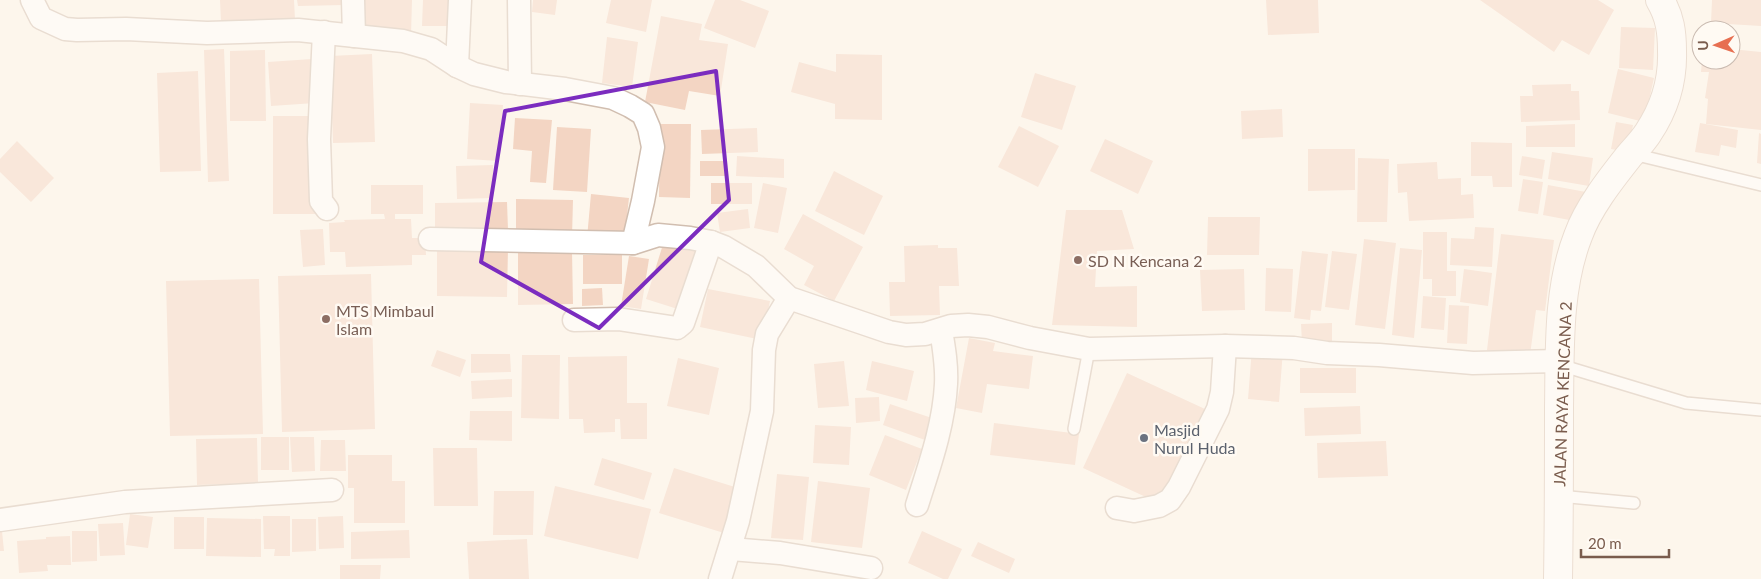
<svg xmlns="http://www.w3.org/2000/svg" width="1761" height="579" font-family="Lato,sans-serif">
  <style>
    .building { fill: #f3d5c3 }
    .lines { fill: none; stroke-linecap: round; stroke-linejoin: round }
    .lane-casing { stroke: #d1beb0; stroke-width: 14 }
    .street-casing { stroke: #d1beb0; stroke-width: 25 }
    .secondary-casing { stroke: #d6c0b0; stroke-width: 30 }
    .lane { stroke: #fff; stroke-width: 11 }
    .street { stroke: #fff; stroke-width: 22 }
    .secondary { stroke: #fff; stroke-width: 28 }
    .marked { fill: none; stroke: #7b2cbf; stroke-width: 4; stroke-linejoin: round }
    .education-dot { fill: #8d6e63; stroke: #fffaf3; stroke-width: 2 }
    .worship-dot { fill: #6b7280; stroke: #fffaf3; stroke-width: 2 }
    .labels { text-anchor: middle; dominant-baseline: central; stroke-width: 5; stroke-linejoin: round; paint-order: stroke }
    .education-label { font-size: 16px; fill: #785e54; stroke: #fffaf3; text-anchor: start }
    .street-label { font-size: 16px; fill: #7a5c4d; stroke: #fffaf3 }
    .worship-label { font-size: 16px; fill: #5b616d; stroke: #fffaf3; text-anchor: start }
  </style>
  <rect width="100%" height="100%" fill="#fdf6ec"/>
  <!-- building -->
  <g class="building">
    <path d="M220,0h74l1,20 -74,2z"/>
    <path d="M297,0h47v5l-46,1z"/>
    <path d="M364,0h48l-1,35 -48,-1z"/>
    <path d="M423,0h31v26h-32z"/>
    <path d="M533,0h24l-2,15 -23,-3z"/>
    <path d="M611,0h41l-6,32 -40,-9z"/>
    <path d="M715,0h25l29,11 -14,37 -51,-20z"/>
    <path d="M1266,0h52l1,33 -51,2z"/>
    <path d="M1480,0h118l16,10 -25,45 -27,-15 -8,12z"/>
    <path d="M1712,0h49v26l-50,-3z"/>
    <path d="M661,16l41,8 -3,16 29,4 -8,52 -31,-5 -4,19 -40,-8z"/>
    <path d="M1621,27l34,1 -2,42 -34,-2z"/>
    <path d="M607,37l31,5 -6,45 -30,-4z"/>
    <path d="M224,49l5,132 -21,1 -4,-132z"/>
    <path d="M1731,49l30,3v78l-55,-6 2,-25 -3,-1 4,-26h-8l1,-12h29z"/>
    <path d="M265,50l1,71h-36v-70z"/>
    <path d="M372,54l3,88 -42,1 -3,-87z"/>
    <path d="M836,54l46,1v65l-47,-1v-15l-44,-12 8,-30 37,10z"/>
    <path d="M312,59l3,44 -44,3 -3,-44z"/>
    <path d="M1618,69l36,9 -10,44 -36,-9z"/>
    <path d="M198,71l3,100 -41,1 -3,-99z"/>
    <path d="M1035,73l41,13 -14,44 -41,-13z"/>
    <path d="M1571,84v7h8l1,29 -59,2 -1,-26h13l-1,-11z"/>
    <path d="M470,103l33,2 -4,56 -32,-2z"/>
    <path d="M1282,109l1,28 -41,2 -1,-28z"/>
    <rect x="273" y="116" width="44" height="98"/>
    <path d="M515,118l37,2 -6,63 -16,-1 2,-31 -19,-2z"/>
    <path d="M1616,122l17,3 -5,27 -17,-3z"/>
    <path d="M1700,123l38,7 -2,18 -15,-3 -2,11 -24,-4z"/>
    <path d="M660,124h31l-1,74 -31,-1z"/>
    <path d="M1575,124v23h-49v-21z"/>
    <path d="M1019,126l40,20 -21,41 -40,-20z"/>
    <path d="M557,127l34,2 -4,63 -34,-2z"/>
    <path d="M757,128l1,24 -56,2 -1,-24z"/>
    <path d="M1759,133l2,1v30l-4,-1z"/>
    <path d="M1105,139l48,22 -15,33 -48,-23z"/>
    <path d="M17,141l37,37 -23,24 -31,-30v-13z"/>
    <path d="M1471,142l41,1v44h-19l-1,-11h-21z"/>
    <path d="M1308,149h47v41l-47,1z"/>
    <path d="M1552,152l41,6 -4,28 -41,-7z"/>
    <path d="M737,156l47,3v19l-48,-2z"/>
    <path d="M1522,156l23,4 -3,19 -23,-4z"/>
    <path d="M1358,158l31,1 -2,63h-30z"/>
    <path d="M700,161h26l1,15h-27z"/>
    <path d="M1437,162l1,17 23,-1v17l12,-1 1,24 -65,3 -2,-29 -9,1 -1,-29z"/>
    <path d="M493,165v33l-36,1 -1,-33z"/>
    <path d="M834,171l49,25 -19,39 -49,-24z"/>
    <path d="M1523,179l20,3 -5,32 -20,-3z"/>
    <rect x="711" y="183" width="41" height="21"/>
    <path d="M763,183l24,5 -9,45 -24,-5z"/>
    <path d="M371,185h52v29h-28v5h16l1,19h13l1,17h-14v10l-66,2 -1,-15h-15l-1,-29 16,-1 -1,-2 41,-1 -1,-5h-13z"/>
    <path d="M1548,185l38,7 -6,30 -37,-7z"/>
    <path d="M591,194l38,4 -5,43 -37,-3z"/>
    <path d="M516,199l57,1 -1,37h-56z"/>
    <path d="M507,202l1,28 -73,2v-29z"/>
    <path d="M748,209l2,19 -30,4 -3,-19z"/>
    <path d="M1066,210h56l12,39 -37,2 -2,36 42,-1v41l-85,-2z"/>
    <path d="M803,214l60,33 -29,54 -30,-16 10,-19 -30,-17z"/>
    <path d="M1208,217h52l-1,38h-52z"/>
    <path d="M1475,227l19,1 -2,39 -42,-2 1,-27 23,1z"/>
    <path d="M323,229l2,36 -22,2 -3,-37z"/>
    <path d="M1423,232h24v39h9v25h-24v-17h-9z"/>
    <path d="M1501,234l53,6 -9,71 -9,-1 -6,45 -43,-5z"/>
    <path d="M665,238l41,13 -19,61 -41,-13z"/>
    <path d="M1364,239l32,4 -11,86 -30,-4z"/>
    <path d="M938,245v3h19l2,38h-20l1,29 -50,1 -1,-34h16l-1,-36z"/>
    <path d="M437,247l71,1 -1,49 -70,-1z"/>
    <path d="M1400,248l22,2 -8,88 -22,-3z"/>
    <path d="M572,251l1,53 -55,1v-53z"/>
    <path d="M1302,251l26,3 -7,57 -10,-1 -1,10 -16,-2z"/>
    <path d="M1332,251l25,3 -8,56 -24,-3z"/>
    <rect x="583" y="255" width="39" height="29"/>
    <path d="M629,256l20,3 -8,50 -20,-3z"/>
    <path d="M1266,268l27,1 -2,43 -26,-1z"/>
    <path d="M1244,269l1,41 -43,1 -2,-41z"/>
    <path d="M1464,269l28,4 -4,33 -28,-4z"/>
    <path d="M371,274l4,155 -93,3 -4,-156z"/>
    <path d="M259,279l4,155 -93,2 -4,-155z"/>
    <path d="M602,288l1,17 -21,1v-17z"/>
    <path d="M708,289l62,12 -8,39 -62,-13z"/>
    <path d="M1423,296l23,2 -2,32 -23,-2z"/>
    <path d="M1449,305l20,1 -2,38 -20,-1z"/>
    <path d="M1332,323v19l-30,1 -1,-19z"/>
    <path d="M969,338l26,5 -2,8 40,5 -4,33 -42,-5 -5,29 -26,-5z"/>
    <path d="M1252,348l31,2 -4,52 -31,-3z"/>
    <path d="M437,350l29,10 -6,17 -29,-11z"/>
    <path d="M471,354h39l1,18 -40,1z"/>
    <path d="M522,355h38l-1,64 -38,-1z"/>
    <path d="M627,356v47h20v36h-26l-1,-20h-5v13l-31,1 -1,-14h-14l-1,-62z"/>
    <path d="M678,358l41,10 -10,47 -42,-9z"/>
    <path d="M844,361l5,45 -31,2 -4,-44z"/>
    <path d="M872,361l42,10 -7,30 -41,-11z"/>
    <rect x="1300" y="368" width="56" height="25"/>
    <path d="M1127,373l78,36 -44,95 -78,-36z"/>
    <path d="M512,379v18l-40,2 -1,-18z"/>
    <path d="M879,397l1,24 -24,2 -1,-25z"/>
    <path d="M890,404l42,14 -7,22 -42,-15z"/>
    <path d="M1360,406l1,28 -56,2 -1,-28z"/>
    <path d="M470,411h42v30l-43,-1z"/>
    <path d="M994,423l85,11 -4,31 -85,-10z"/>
    <path d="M815,425l36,2 -2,38 -36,-2z"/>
    <path d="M885,435l37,14 -16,41 -37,-15z"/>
    <rect x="261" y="437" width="28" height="33"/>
    <path d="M290,437h24l1,34 -23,1z"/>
    <path d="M257,438l1,45 -61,2 -1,-46z"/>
    <path d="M321,440h24l1,31h-26z"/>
    <path d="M1386,441l2,35 -70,2 -1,-35z"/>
    <path d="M433,448h44l1,58h-44z"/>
    <path d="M348,455h44v26h13v42h-51v-35h-6z"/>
    <path d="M602,458l50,15 -8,27 -50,-15z"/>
    <path d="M674,468l64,20 -14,45 -65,-20z"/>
    <path d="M777,474l32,3 -6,63 -32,-2z"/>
    <path d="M818,481l52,7 -8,60 -51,-6z"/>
    <path d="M555,486l96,23 -13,50 -94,-23z"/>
    <path d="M494,491h40l-1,44h-40z"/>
    <path d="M130,514l23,3 -5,31 -22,-3z"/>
    <path d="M263,516h27v40h-16l1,-7h-11z"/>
    <path d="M343,516l1,32 -25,1 -1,-32z"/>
    <rect x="174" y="517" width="30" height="32"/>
    <path d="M207,518l54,1v38l-55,-1z"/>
    <path d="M292,519h24v32l-24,1z"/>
    <path d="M123,523l2,32 -25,1 -2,-32z"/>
    <path d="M409,530l1,28 -59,1v-27z"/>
    <path d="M0,531h2l2,20h-4z"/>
    <path d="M72,531h25v30l-25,1z"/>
    <path d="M922,531l40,18 -14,30h-5l-35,-16z"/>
    <path d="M70,536l1,29h-24l1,6 -29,2 -2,-32 29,-2v-2z"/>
    <path d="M527,539l2,40h-60l-2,-37z"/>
    <path d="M978,542l37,17 -6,14 -38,-17z"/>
    <path d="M340,565h41l-1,14h-40z"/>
  </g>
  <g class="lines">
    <!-- lane casing -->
    <g class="lane-casing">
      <g id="lane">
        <path d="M1633,154l128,31"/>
        <path d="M1560,365l126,38 75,7"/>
        <path d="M1074,429l15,-80"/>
        <path d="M1559,496l75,7"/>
      </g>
    </g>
    <!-- street casing -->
    <g class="street-casing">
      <g id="street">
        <path d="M32,0l9,18 24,11 12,1 49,-1 81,4 91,-3 105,11 28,8 26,17 17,8 32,8 59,7 48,9 17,8 13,8 6,14 4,19 -10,54 -10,42 25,-8 32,3 21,4 13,5 32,19 33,32 100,34 17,3 19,-1 26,-8 17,-1 20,2 42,11 59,11 136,-3 69,2 33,5 52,2 94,8 87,-2"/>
        <path d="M353,0l1,36"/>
        <path d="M519,0l1,84"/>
        <path d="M324,32l-5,107 2,62 6,8"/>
        <path d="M457,66l3,-66"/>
        <path d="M430,239l203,4"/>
        <path d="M574,320l44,-1 59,9 6,-5 28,-81"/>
        <path d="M917,505c12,-38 27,-80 29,-121 1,-18 -2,-36 -5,-54"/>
        <path d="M1117,508l17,3 25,-5 11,-6 9,-13 39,-78 4,-17 3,-46"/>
        <path d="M0,520l125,-18 207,-12"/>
        <path d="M731,549l49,4 91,15"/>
        <path d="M720,579l18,-58 24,-110 2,-61 3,-16 22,-36"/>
      </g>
    </g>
    <!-- secondary casing -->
    <g class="secondary-casing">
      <path id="secondary" d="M1558,579c1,-57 1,-114 1,-171 1,-56 -2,-118 19,-172 10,-28 32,-56 51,-80 6,-7 14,-15 19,-23 16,-24 25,-53 24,-82 0,-19 -2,-34 -12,-51"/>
    </g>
    <!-- lane -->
    <use href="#lane" class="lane"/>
    <!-- street -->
    <use href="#street" class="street"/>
    <!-- secondary -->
    <use href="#secondary" class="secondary"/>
  </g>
  <!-- marked area -->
  <path d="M0 0H1761V579H0ZM716,71l13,129 -130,128 -118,-66 24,-151z" fill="#fdf6ec" fill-opacity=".55" fill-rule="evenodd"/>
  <path class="marked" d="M716,71l13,129 -130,128 -118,-66 24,-151z"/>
  <!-- markers -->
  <g class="education-dot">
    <circle cx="1078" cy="260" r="5"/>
    <circle cx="326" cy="319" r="5"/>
  </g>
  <circle class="worship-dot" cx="1144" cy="438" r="5"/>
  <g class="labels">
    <!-- education labels -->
    <g class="education-label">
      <text x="1088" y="260">SD N Kencana 2</text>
      <text x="336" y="310">MTS Mimbaul<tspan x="336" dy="18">Islam</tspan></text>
    </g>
    <!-- street labels -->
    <g class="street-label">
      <text transform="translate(1562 394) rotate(-88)">JALAN RAYA KENCANA 2</text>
    </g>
    <!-- worship labels -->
    <g class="worship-label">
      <text x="1154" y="429">Masjid<tspan x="1154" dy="18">Nurul Huda</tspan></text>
    </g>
  </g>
  <!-- north arrow -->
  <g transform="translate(1716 45) rotate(268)"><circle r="24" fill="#fffaf3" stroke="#cabbb1"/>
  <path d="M0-4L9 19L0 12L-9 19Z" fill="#e76f51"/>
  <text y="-8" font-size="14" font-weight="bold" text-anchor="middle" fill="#7a5c4d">U</text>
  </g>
  <!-- scale -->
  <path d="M1581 549v8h88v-8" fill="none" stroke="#7a5c4d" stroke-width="2.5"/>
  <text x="1588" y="549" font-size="15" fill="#7a5c4d" stroke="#fffaf3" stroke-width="4" paint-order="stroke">20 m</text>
</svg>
